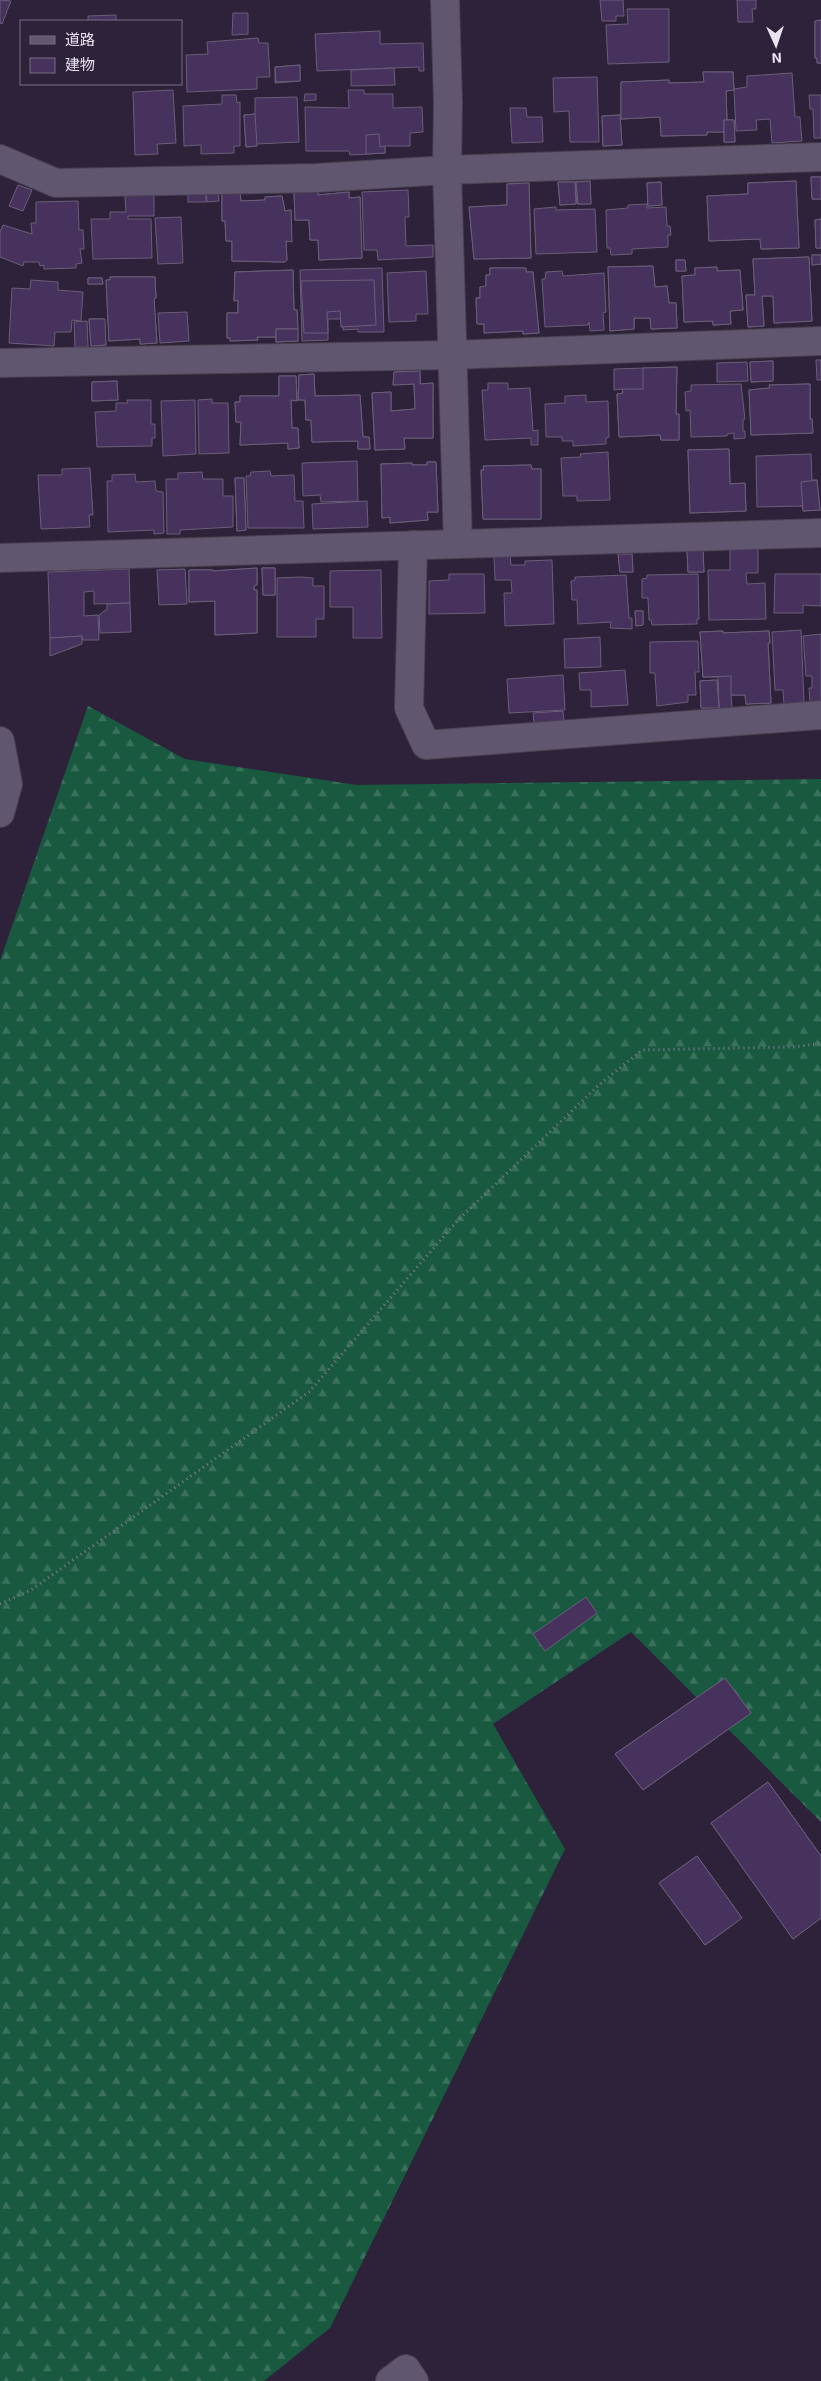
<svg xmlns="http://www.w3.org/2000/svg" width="821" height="2381" font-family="'Exo 2','Noto Sans JP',sans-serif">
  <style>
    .forest { fill: url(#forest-firs) }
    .building { fill: #47315d; stroke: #6a5e78 }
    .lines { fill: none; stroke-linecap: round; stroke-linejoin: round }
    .minor-casing { stroke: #483f51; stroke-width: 30 }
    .path { stroke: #837b8e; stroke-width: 3; stroke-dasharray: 1 4; stroke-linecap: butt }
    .minor { stroke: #61566f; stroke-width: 28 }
  </style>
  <defs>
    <pattern id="forest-firs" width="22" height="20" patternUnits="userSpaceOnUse" patternTransform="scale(1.25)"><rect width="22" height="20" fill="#195940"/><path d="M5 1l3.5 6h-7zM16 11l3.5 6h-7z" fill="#3a715c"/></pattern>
  </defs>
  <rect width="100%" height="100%" fill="#2d2239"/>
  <!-- forest -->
  <path class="forest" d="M88,706l97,53 172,26 464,-6v1043l-190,-190 -138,92 72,125 -235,479 -66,53h-264v-1420z"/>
  <!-- building -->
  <g class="building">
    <path d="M0,0l11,1 -9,23 -2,-1z"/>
    <path d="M600,0h23l1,16h-8v5h-14z"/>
    <path d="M737,0h19v9h-4l1,13h-15z"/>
    <path d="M627,9h42v53l-61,2 -2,-39 22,-1z"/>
    <path d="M233,13h15v21l-16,1z"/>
    <path d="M116,15v6h-28v-5z"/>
    <path d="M821,20v43h-4v-5h-2v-37z"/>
    <path d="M821,20v43h-4v-5h-2v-37z"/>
    <path d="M380,31v13l43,-1 1,28h-5v-4l-102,4 -2,-37z"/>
    <path d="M258,38l1,5h9l2,34h-13v12l-70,3 -1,-37 22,-1 -1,-12z"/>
    <path d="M300,65v16l-25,2v-16z"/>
    <path d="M300,65v16l-24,1 -1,-15z"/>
    <path d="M394,68l1,17 -44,1v-16z"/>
    <path d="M703,72h30l1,17 13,-2v-11l45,-3 3,44h5l2,24 -30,2 -2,-24 -14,1 1,10 -21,1 -2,-41 -8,1 1,29h7l1,22h-11v-10h-17v3l-46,1 -1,-19 -39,2v-37l48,-2v3l35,-1z"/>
    <path d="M703,72h30l1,18 -8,1 1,29h-3v12h-17v3l-46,1 -1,-19 -39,2v-37l48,-2v3l35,-1z"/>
    <path d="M597,77l2,65h-29l-1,-31 -15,1 -1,-34z"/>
    <path d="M173,90l3,53 -19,1 1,10 -23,1 -2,-63z"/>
    <path d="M348,90h16v4h29v14l29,-1 1,25 -13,1v13h-25v7l-35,2 -1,-4h-43l-1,-44 44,1z"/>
    <path d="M305,94h11v6l-12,1z"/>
    <path d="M222,95h14l1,8 3,-1v44h-6v7l-33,1v-9l-17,1 -1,-40 39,-2z"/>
    <path d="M809,95h12v43h-7l-1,-29h-3z"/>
    <path d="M297,97l2,45 -43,2 1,2 -11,1 -2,-32 11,-1v-16z"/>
    <path d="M510,108h16l1,9h15l1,25 -31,1z"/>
    <path d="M255,114l2,32 -11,1 -2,-32z"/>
    <path d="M620,115l2,30 -19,1 -1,-30z"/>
    <path d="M620,115l2,30 -19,1 -1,-30z"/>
    <path d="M724,120h10l1,22h-11z"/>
    <path d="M379,134l1,13 5,-1v7l-19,1v-19z"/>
    <path d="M811,177h10v22h-9z"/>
    <path d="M811,177h10v22h-9z"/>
    <path d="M590,181l1,23h-14l-2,-22z"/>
    <path d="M590,181l1,23h-13l-2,-22z"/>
    <path d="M796,181l3,67 -38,1 -1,-10 -51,2 -2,-45 41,-2v-11z"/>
    <path d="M796,181l3,67 -38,1 -1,-10 -51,2 -2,-45 41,-2v-11z"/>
    <path d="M558,182h17l1,22 -16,1z"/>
    <path d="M558,182h17l1,22 -16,1z"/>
    <path d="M661,182l1,23 -14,1 -1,-23z"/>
    <path d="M661,182l1,23 -14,1 -1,-23z"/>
    <path d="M529,183l2,75 -57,1 -5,-52 38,-2v-21z"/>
    <path d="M529,183l2,75 -57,1 -5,-52 38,-2v-21z"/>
    <path d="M18,185l14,5 -9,21 -14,-5z"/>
    <path d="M408,190l1,27h-4l1,29 27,-1v12l-55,3 -1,-10h-13l-2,-58z"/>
    <rect x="188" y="192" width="18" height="10"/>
    <path d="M206,192h12l1,9 -12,1z"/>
    <path d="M294,192h24v3l31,-3v6l11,-1 2,61 -43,2 -1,-20h-8l-1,-20h-14z"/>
    <path d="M294,192h24v3l31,-3v6l11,-1 2,61 -43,2 -1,-20h-8l-1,-20h-14z"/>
    <path d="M222,193h18l1,8 24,-1v-3l17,-1 3,15 6,-1v31h-5l1,19 -2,2 -53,-1v-20h-6l-1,-20h-3z"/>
    <path d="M222,193h18l1,8 24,-1v-3l17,-1 3,15 6,-1 1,32 -6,-1 1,19 -2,2 -53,-1v-20h-6l-1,-20h-3z"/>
    <path d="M154,195v21h-26v3h23l1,39 -59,1 -2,-40h19v-7h16l-1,-16z"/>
    <path d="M78,201l1,29h4l1,19h-4l2,14 -6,1v4l-32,1v-4l-4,1 -1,-4h-15l-1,4 -23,-9v-25l3,-7 29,9 -1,-11h5v-21z"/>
    <path d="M647,204v4l19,-1 1,19h3l1,9h-3v12l-36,2v5l-21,1 -1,-7h-3l-1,-38 22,-2v-3z"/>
    <path d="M556,207v3l39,-1 2,43 -61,2 -2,-45z"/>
    <path d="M181,217l2,46 -25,1 -3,-46z"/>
    <path d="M821,219v29h-5l-1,-28z"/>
    <path d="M821,219v29h-5l-1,-28z"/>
    <path d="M812,255h9v9l-9,1z"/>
    <path d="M812,255h9v9l-9,1z"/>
    <path d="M809,257l3,64 -38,2 -1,-27h-11l2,30 -16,1 -2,-32h9l-2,-36z"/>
    <path d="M809,257l3,64 -38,2 -1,-27h-11l2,30 -16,1 -2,-32h9l-2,-36z"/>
    <path d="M676,260h9l1,11h-10z"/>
    <path d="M676,260h9l1,11h-10z"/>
    <path d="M653,266l2,21 12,-1 2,17h7l1,25 -26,1 -1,-11h-16v11l-24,2 -2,-64z"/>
    <path d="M653,266l2,21 12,-1 2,17h7l1,25 -26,1 -1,-11h-16v11l-24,2 -2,-64z"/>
    <path d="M717,267v4l23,-1 3,40 -13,1 1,13 -18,1v-4l-29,1 -2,-46 13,-1v-7z"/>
    <path d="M717,267v4l23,-1 3,40 -13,1 1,13 -18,1v-4l-29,1 -2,-46 13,-1v-7z"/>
    <path d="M382,268l2,64h-26v-3l-15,1v-11h-15v21l-26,1 -2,-71z"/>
    <path d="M490,268h36v4h7l6,61 -16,1v-3l-39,2v-9h-7l-1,-26h4v-11l6,-1v-11h4z"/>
    <path d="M490,268h36v4h7l6,61 -16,1v-3l-39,2v-9h-7l-1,-26h4v-11l6,-1v-11h4z"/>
    <path d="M293,270l1,40h3l1,31 -22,1v-5h-19l1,3 -28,1v-3h-3v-25h11v-13l-4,1 1,-29z"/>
    <path d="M293,270l1,40h3l1,19h-22v8h-19l1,3 -28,1v-3h-3v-25h11v-13l-4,1 1,-29z"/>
    <path d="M426,271l2,43h-12v7l-27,1 -2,-49z"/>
    <path d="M562,271l1,5 41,-3 2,39 -3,1 1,17 -14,1 -1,-9 -1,3 -43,2 -3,-48h3l1,-7z"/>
    <path d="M110,277h45l1,21 -2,1 3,44 -17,1v-5l-31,2 -3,-61h4z"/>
    <path d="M110,277h45l1,21 -2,1 3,44 -17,1v-5l-31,2 -3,-61h4z"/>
    <path d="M88,278h14l1,6h-15z"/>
    <path d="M88,278h14l1,6h-15z"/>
    <path d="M31,280l27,2v8l25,2 -2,29 -9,-1 -1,12h-16l-1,14 -45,-3 3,-55 18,1z"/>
    <path d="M374,280l2,45 -35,2 -1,-16 -13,1 1,21h-24l-3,-52z"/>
    <path d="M187,312l2,29 -29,2 -2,-30z"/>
    <path d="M89,319h15l2,26 -15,1z"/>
    <path d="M89,319h16l1,26 -15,1z"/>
    <path d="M87,321l1,26h-13l-1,-25z"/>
    <path d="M276,329h22v12l-22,1z"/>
    <path d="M816,360h5v20h-4z"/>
    <path d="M773,361v20l-22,1 -1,-20z"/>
    <path d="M773,361v20l-22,1 -1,-20z"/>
    <path d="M747,362l1,19 -31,1v-19z"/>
    <path d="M677,367l-1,47h3v26h-18l-1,-5 -41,2 -2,-43 6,-1 -1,-4 -8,1v-21z"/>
    <path d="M677,367l-1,47h3v26h-18l-1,-5 -41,2 -2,-43 6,-1 -1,-4h21v-21z"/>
    <path d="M420,371v13l13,-1v55h-29l1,11 -30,1 -3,-57 19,-1v19l24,-2 -1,-25 -21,1 1,-13z"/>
    <path d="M420,371v13l13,-1v55h-29l1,11 -30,1 -3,-57 19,-1v19l24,-2 -1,-25 -21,1 1,-13z"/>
    <path d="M314,374l1,22 45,-1 3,42h6l1,12h-12v-8l-46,1 -1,-22h-5l-1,-20h-7l1,-25z"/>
    <path d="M314,374l1,22 45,-1 3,42h6l1,12h-12v-8l-46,1 -1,-22h-5l-1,-20h-7l1,-25z"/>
    <path d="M279,376h17l1,25 -6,-1 1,28h6l1,20 -11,1v-6l-48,2 1,-23h-5l-1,-20h5v-6h39z"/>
    <path d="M279,376h17l1,25 -6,-1 1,28h6l1,20 -11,1v-6l-48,2 1,-23h-5l-1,-20h5v-6h39z"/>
    <path d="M117,381l1,19 -26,1v-19z"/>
    <path d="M117,381l1,19 -26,1v-19z"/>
    <path d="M488,383h20v6l22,-1 3,43 5,-1v15h-7v-7l-46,2 -3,-50h6z"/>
    <path d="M741,384l4,35 -2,1v11h2v7l-11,1v-6l-7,1v2l-36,1 -1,-27 -4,1 -1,-19 6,-1v-6z"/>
    <path d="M810,384v35h2l1,14 -62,2 -2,-45 21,-2 -1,-3z"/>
    <path d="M810,384v35h2l1,14 -62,2 -2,-45 21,-2 -1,-3z"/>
    <path d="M586,395v7l22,-1 1,36 -3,1v6l-33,2v-5h-11v-4h-16l-1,-33 20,-1v-7z"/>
    <path d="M212,399v4h16l1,50 -30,1 -1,-54z"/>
    <path d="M127,400h24v24h4v14h-3v8l-55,1 -2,-35 21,-1v-8h12z"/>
    <path d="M195,400l1,54 -33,2 -2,-55z"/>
    <path d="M729,449l1,35 15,-1 1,28 -56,2 -2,-63z"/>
    <path d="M729,449l1,35 15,-1 1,28 -56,2 -2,-63z"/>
    <path d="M608,452l2,48 -33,1v-5h-14l-2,-38 20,-1 -1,-3z"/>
    <path d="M811,454l1,26h5l3,30 -17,1 -1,-5 -45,1 -1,-51z"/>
    <path d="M357,461l1,40 -37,1 -1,-7 -17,1 -1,-33z"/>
    <path d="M427,462h9l2,50h-11l1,8 -38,3v-6l-8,1 -1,-54 31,-1v2h15z"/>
    <path d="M427,462h9l2,50h-11l1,8 -38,3v-6l-8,1 -1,-54 31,-1v2h15z"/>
    <path d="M531,465l1,4h9v50h-58l-2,-49h3l-1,-4z"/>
    <path d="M531,465l1,4h9v50h-58l-2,-49h3l-1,-4z"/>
    <path d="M90,468l3,47h-4l1,12 -49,2 -3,-54h24v-6z"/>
    <path d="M270,471l1,5 23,-1 1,26h8l1,27h-56l-2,-52h4l1,-4z"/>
    <path d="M202,472l1,7h20v17h10v31l-53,3v4h-13l-1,-55h12v-6z"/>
    <path d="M135,474l1,8 19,-1 1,10 7,1 1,41 -10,1v-4l-46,2 -1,-51h5v-6z"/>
    <path d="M235,478h9l2,52 -9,1z"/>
    <path d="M235,478h9l2,52 -9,1z"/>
    <path d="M817,480l3,30 -17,1 -2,-29z"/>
    <path d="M367,501l1,26 -55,2 -1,-25z"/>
    <path d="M758,548v25h-12l1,11 18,-1 1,36 -57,1 -1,-50h22v-21z"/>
    <path d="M687,550h16l1,22h-16z"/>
    <path d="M703,550l1,22h-16l-1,-21z"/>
    <path d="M618,554h14l1,18h-13z"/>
    <path d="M618,554h14l1,18h-13z"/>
    <path d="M510,555l1,10h14v-4l27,-1 2,64 -49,2 -1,-33h8l-1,-13h-16l-1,-24z"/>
    <path d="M257,568v17l-3,1v4h3v43l-42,2v-34l-26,1v-32h24v1z"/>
    <path d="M257,568v17l-3,1v4h3v43l-42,2v-34l-26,1v-32h24v1z"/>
    <path d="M262,568h13v27h-12z"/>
    <path d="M262,568h13v27h-12z"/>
    <path d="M129,569l1,34 -36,1v-13l-10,1v24l14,-1 1,25h-17v-4l-32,2 -2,-66z"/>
    <path d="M185,569l2,35 -28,1 -2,-35z"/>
    <path d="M381,570l1,68h-29v-31h-23v-36z"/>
    <path d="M449,574h35l1,39 -56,1v-33l20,-1z"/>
    <path d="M698,574l1,45h-2v5l-45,1 -1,-5h-2l-1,-22h-6v-19l5,-1v-3z"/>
    <path d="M775,574h46v32l-18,-1v8h-29z"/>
    <path d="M626,575l3,43h3v11l-22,-1 1,-6 -33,2 -1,-24h-5l-1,-19 4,-1v-3z"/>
    <path d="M301,577l12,1v8h11v33h-8v18h-39v-59z"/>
    <path d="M130,603l1,29 -31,1 -1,-18 8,-6v-5z"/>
    <path d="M635,611h8v14l-7,1z"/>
    <path d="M635,611h8v14l-7,1z"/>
    <path d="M801,630l3,72 -20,2 -1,-14h-8l-3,-58z"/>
    <path d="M723,631v2l46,-2 1,12h-2l3,60 -25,1 -1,-9h-14l1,14h-13l-1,-32h-15l-3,-45z"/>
    <path d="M723,631v2l46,-2 1,12h-2l3,60 -25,1 -1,-9h-14v-19l-28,1 -3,-45z"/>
    <path d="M821,634v68l-11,1 -1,-15h3v-12h-6l-3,-40z"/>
    <path d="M82,636v8l-32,12v-18z"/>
    <path d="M600,637l1,30 -36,1 -1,-29z"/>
    <path d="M698,641l1,31h-4l1,23h-8v7l-31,4 -2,-33h-5v-31z"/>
    <path d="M625,670l3,35 -37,2v-17h-11l-1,-17z"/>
    <path d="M563,675l2,35 -56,3 -2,-34z"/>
    <path d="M717,680l2,28h-18l-1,-27z"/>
    <path d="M717,680l2,28h-18l-1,-27z"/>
    <path d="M563,711l1,10 -30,2 -1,-10z"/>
    <path d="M586,1597l11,16 -52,38 -12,-17z"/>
    <path d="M725,1678l26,35 -108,77 -28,-36z"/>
    <path d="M725,1678l26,35 -108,77 -28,-36z"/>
    <path d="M768,1782l53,74v62l-28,21 -82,-116z"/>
    <path d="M768,1782l53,74v62l-28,21 -82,-116z"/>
    <path d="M697,1856l45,62 -37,27 -46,-62z"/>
    <path d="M697,1856l45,62 -37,27 -46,-62z"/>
  </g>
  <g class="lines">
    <!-- minor casing -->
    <g class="minor-casing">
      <g id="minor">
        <path d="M445,0l3,103 -1,67 11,374"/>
        <path d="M0,159l56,24 260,-5 131,-8 374,-13"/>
        <path d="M0,363l452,-8 369,-14"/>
        <path d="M413,545l-4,163 17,37 395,-30"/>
        <path d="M0,558l821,-25"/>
        <path d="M0,741l8,43 -8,29"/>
        <path d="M390,2381l16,-12 8,12"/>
      </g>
    </g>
    <!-- path -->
    <path class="path" d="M0,1604l31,-14 278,-198 149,-172 141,-135 43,-35 152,-3 27,-4"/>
    <!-- minor -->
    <use href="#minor" class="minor"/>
  </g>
  <!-- legend -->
  <rect x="20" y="20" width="162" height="65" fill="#2d2239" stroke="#786f83"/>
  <rect x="30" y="36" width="25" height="8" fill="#61566f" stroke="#786f83"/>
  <text x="65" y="45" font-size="15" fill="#e8e2f1">道路</text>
  <rect x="30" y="58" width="25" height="15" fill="#47315d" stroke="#786f83"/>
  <text x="65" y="70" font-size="15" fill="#e8e2f1">建物</text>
  <!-- north arrow -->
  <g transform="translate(776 45) rotate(177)" stroke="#2d2239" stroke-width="4" paint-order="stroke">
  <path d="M0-4L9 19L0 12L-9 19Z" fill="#e8e2f1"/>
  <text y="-8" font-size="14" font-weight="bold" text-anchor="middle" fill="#e8e2f1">N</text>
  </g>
</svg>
